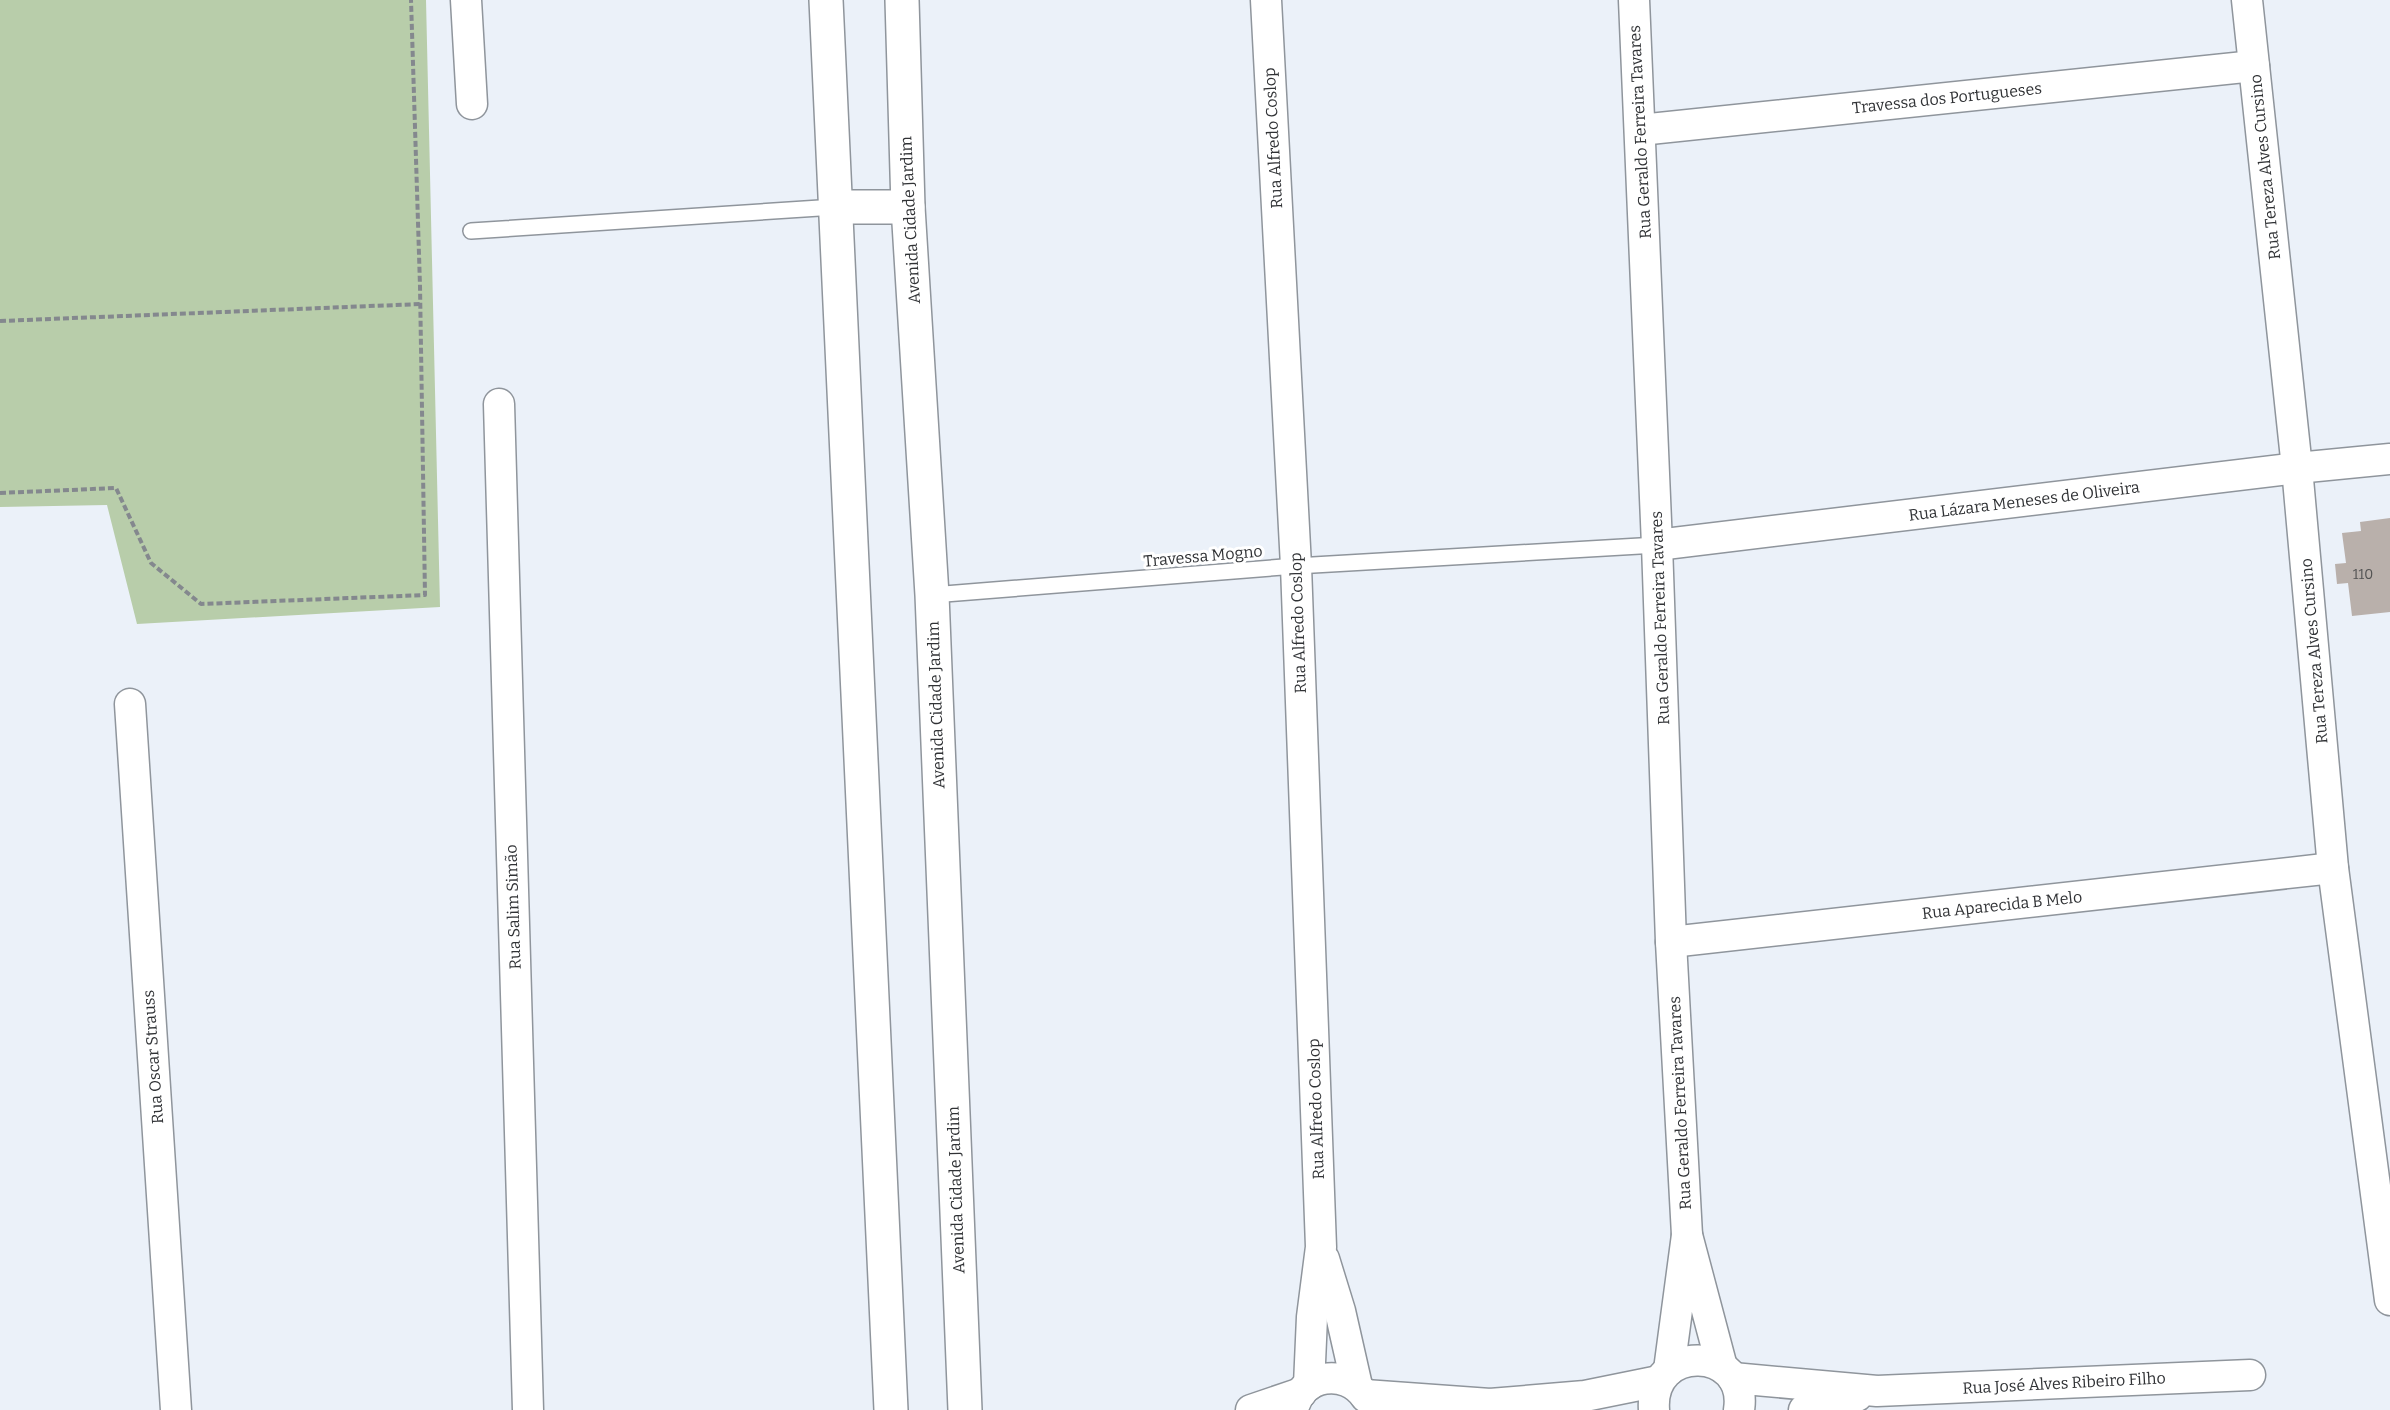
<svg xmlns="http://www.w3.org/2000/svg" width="2390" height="1410" font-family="Bitter,serif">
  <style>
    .green { fill: #b8cdaa }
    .building { fill: #b9b0ab }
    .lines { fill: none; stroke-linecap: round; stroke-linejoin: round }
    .lane-casing { stroke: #8f959c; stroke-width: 18 }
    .street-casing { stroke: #8f959c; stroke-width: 33 }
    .secondary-casing { stroke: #8f959c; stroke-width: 36 }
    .path { stroke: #84888e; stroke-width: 4; stroke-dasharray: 6 3; stroke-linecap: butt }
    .lane { stroke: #fff; stroke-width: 15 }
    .street { stroke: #fff; stroke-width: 30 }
    .secondary { stroke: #fff; stroke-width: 33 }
    .labels { text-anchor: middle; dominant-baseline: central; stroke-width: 6; stroke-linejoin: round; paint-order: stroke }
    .number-label { font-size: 14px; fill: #525252 }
    .street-label { font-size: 16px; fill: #303235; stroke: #fff }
  </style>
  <rect width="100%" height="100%" fill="#ebf1f9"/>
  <!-- green -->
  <path class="green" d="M0,0h426l14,607 -303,17 -30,-119 -107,2z"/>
  <!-- building -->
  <path class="building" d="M2390,518v94l-38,4 -4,-33 -11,1 -2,-20 11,-1 -4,-30 19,-2 -1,-9z"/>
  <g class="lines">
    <!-- lane casing -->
    <g class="lane-casing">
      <g id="lane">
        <path d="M471,231l364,-24"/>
        <path d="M932,595l364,-29 361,-21"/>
      </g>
    </g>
    <!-- street casing -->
    <g class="street-casing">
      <g id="street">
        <path d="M466,0l6,104"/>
        <path d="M1266,0l30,566 25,681 -9,70 -3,68"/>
        <path d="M1634,0l23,545 14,397 16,293"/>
        <path d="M2247,0l50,468 36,400 57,432"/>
        <path d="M1640,130l614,-64"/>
        <path d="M499,404l29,1006"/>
        <path d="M1657,545l640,-77 93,-9"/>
        <path d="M130,704l46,706"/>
        <path d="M1671,942l662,-74"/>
        <path d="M1324,1259l16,52 17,75"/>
        <path d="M1669,1370l18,-135 35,132"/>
        <path d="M1733,1378l144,13 373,-16"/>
        <path d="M1365,1395l125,9 95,-8 74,-15"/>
        <path d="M1251,1410l50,-17"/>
        <path d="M1293,1410c7,-36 53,-43 73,-13"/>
        <path d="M1654,1410c-5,-68 95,-64 85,0"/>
        <path d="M1804,1410l53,-14"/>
      </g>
    </g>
    <!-- secondary casing -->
    <g class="secondary-casing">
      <g id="secondary">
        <path d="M826,0l65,1410"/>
        <path d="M902,0l6,207 24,388 33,815"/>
        <path d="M835,207h73"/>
      </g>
    </g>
    <!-- path -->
    <g class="path">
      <path d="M0,321l421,-17"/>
      <path d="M0,493l116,-5 35,75 50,41 224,-9 -5,-309 -9,-286"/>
    </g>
    <!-- lane -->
    <use href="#lane" class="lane"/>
    <!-- street -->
    <use href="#street" class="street"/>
    <!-- secondary -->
    <use href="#secondary" class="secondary"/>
  </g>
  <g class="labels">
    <!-- number labels -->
    <g class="number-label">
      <text x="2363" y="574">110</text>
    </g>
    <!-- street labels -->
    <g class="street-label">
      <text transform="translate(1947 98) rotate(-6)">Travessa dos Portugueses</text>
      <text transform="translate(1640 132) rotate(-93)">Rua Geraldo Ferreira Tavares</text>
      <text transform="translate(1273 138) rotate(-93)">Rua Alfredo Coslop</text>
      <text transform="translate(2265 167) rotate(-96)">Rua Tereza Alves Cursino</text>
      <text transform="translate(910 220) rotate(-93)">Avenida Cidade Jardim</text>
      <text transform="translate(2024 501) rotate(-7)">Rua Lázara Meneses de Oliveira</text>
      <text transform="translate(1203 556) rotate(-5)">Travessa Mogno</text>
      <text transform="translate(1660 618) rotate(-92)">Rua Geraldo Ferreira Tavares</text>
      <text transform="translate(1298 623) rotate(-92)">Rua Alfredo Coslop</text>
      <text transform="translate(2314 651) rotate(-95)">Rua Tereza Alves Cursino</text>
      <text transform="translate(936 705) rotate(-92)">Avenida Cidade Jardim</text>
      <text transform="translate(2002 905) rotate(-6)">Rua Aparecida B Melo</text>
      <text transform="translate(513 907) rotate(-92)">Rua Salim Simão</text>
      <text transform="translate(153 1057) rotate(-94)">Rua Oscar Strauss</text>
      <text transform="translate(1680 1103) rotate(-93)">Rua Geraldo Ferreira Tavares</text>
      <text transform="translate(1316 1109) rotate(-92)">Rua Alfredo Coslop</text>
      <text transform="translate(956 1190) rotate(-92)">Avenida Cidade Jardim</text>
      <text transform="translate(2064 1383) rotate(-3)">Rua José Alves Ribeiro Filho</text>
    </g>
  </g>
</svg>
